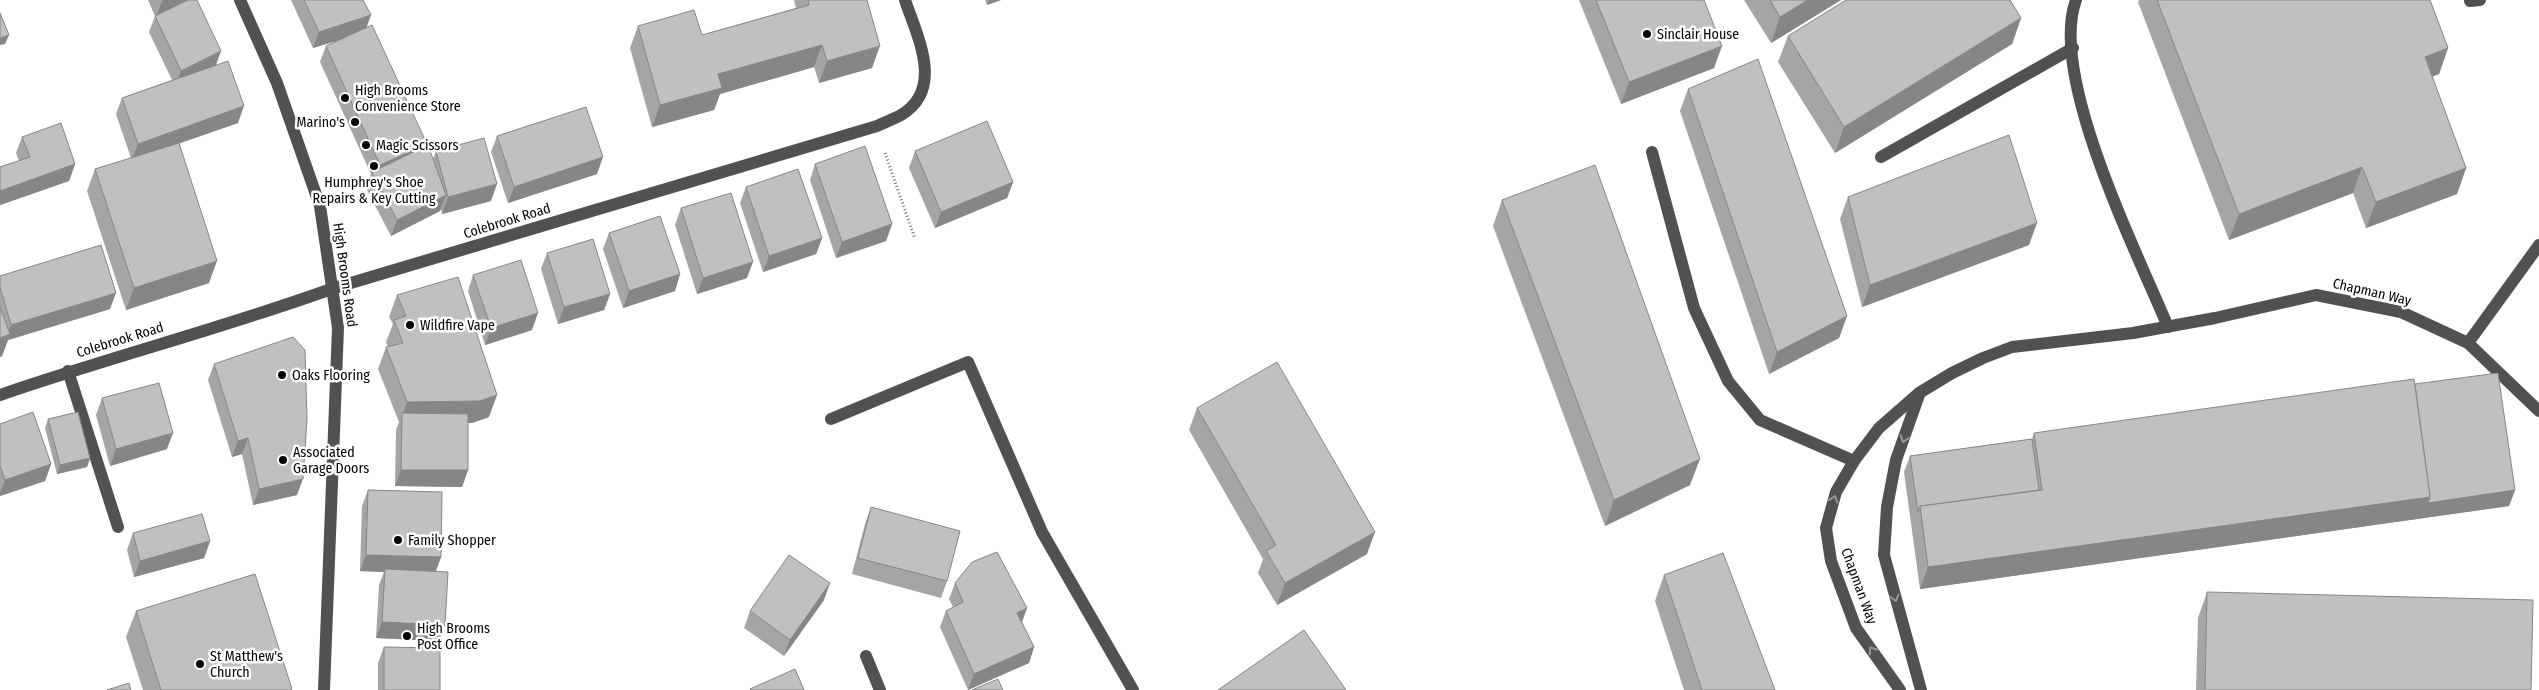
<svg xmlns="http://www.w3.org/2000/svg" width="2539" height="690" font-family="'Fira Sans Condensed',sans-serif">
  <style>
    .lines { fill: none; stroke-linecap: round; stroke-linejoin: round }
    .path { stroke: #737373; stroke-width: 3; stroke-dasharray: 1 2.5; stroke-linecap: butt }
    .minor { stroke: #515151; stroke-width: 12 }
    .wall { fill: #a5a5a5 }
    .shaded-wall { fill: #868686 }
    .building { fill: #c0c0c0; stroke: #868686 }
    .oneway { stroke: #979797 }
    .poi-dot { fill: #000; stroke: #fff; stroke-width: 2 }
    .labels { text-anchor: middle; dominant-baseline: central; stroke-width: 5; stroke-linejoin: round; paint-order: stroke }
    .poi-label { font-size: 14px; fill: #000; stroke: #fff; text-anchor: start }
    .street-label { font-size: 14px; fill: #000; stroke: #fff }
  </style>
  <rect width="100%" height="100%" fill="#fff"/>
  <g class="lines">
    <!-- path -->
    <path class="path" d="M885,153l30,86"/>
    <!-- minor -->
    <g class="minor">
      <path d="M240,0l37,83 43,123 18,122 -14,362"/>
      <path d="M2076,0c-28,76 61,252 92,327"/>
      <path d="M2470,1l10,-1"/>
      <path d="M1652,152l42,156 34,73 32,39 94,41"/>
      <path d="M1881,157l192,-109"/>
      <path d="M2468,343l71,-98"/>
      <path d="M68,371l50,156"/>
      <path d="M0,395c110,-38 224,-67 334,-107l543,-162c8,-4 17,-7 24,-11 44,-26 16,-79 4,-115"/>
      <path d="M1919,395l-23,65 -9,47 -3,48 37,135"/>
      <path d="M831,419l137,-57 74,170 91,158"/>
      <path d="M866,656l14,34"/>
      <path d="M1900,690l-44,-62 -25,-67 -5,-33 10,-36 18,-31 25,-33 40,-35 33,-20 31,-15 29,-11 121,-14 82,-15 101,-23 85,17 67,31 71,68"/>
    </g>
  </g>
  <!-- wall -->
  <g class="wall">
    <path d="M148,0h49l19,65 22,58 -59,20 30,140 -83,27 -39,-119 8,-22 36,-11 -15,-44 6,-16 50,-18 -23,-48 6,-16z"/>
    <path d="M291,0h72l4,27 60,117 -1,2 7,13 3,-8 55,50 -49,13 -1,-6 -1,3 -49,25 -25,-48 5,-14 -51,-112 6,-16 10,-5 -23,7z"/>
    <path d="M794,0h73l5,68 -53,15 -5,-16 -94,27 -6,16 -62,17 -22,-79 8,-22 64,9 94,-27z"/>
    <path d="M985,0h16l-14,5z"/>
    <path d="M1579,0h125l10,68 -93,36z"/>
    <path d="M1744,0h97l-70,43z"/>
    <path d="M2139,0h291l18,48 -9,26 -7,3 34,91 -9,26 -91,34 -13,-35 -124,47 -91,-238z"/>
    <path d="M2021,18l-9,26 -177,109 -57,-91 10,-26z"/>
    <path d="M1688,89l159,227 -8,22 -70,36 -89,-263z"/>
    <path d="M497,136l100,38 -89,29 -17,-51z"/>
    <path d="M22,137l53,27 -6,17 -69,24v-38l19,-6 -3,-8z"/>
    <path d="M915,151l98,31 -6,16 -72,30 -26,-60z"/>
    <path d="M815,164l77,60 -6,17 -50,17 -26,-78z"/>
    <path d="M746,187l76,51 -6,16 -53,18 -23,-69z"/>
    <path d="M1848,197l181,48 -167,62 -22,-88z"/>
    <path d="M1502,200l188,285 -85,41 -112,-300z"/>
    <path d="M681,208l66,70 -50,16 -22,-69z"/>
    <path d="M609,233l71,41 -5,17 -52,17 -20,-59z"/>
    <path d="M547,253l63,41 -6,16 -46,14 -17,-55z"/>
    <path d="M473,275l59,55 -47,15 -17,-54z"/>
    <path d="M0,276l110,33 -102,31 -6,16 -2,1z"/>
    <path d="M397,295l92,122 -17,6h-4v47l-6,17 -67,-1 1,-56 3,-8 -21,-53 8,-22h2l-2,-5 7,-18 -4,-7z"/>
    <path d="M214,364l83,131 -44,10 -11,-51 -10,3 -24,-77z"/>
    <path d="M102,398l65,51 -57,17 -14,-51z"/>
    <path d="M1197,408l170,146 -90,51 -19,-32 5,-14 -74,-129z"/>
    <path d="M48,419l42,39 -3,9 -30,7 -12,-46z"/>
    <path d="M0,424l51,40 -6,17 -45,15z"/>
    <path d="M2034,433l481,57 -6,16 -589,83 -16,-117 6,-16 122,-17z"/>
    <path d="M368,490l73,67 -5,14 9,54 -6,16 -63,-3 3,-53 5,-13 -24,-1 2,-65z"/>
    <path d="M871,507l76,74 -6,17 -89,-24 13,-50z"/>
    <path d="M133,533l77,8 -6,17 -70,19 -7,-27z"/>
    <path d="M1664,575l111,115h-91l-29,-89z"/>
    <path d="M955,583l72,25 -5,14 12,25 -5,16 -61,27 -28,-63 6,-16 7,-4 -4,-8z"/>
    <path d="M2207,592l324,98h-335l2,-72z"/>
    <path d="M824,600l-40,56 -40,-28 6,-17z"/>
    <path d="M136,611l156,78v1h-149l-17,-53z"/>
    <path d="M384,647l56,43h-62v-27z"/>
  </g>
  <!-- shaded-wall -->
  <g class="shaded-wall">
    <path d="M164,0h28l-36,17 6,-16z"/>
    <path d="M989,0h12l-14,5z"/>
    <path d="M1808,0h33l-70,43 9,-26z"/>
    <path d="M371,15l-6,17 -52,16 6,-16z"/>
    <path d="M2021,18l-9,26 -177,109 9,-26z"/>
    <path d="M9,35l-4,9 -5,1v-7z"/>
    <path d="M822,45l-8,22 -94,27 -6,16 -62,17 8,-22 58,-31z"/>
    <path d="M880,46l-8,22 -53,15 8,-22z"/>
    <path d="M1722,46l-8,22 -93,36 8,-22z"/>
    <path d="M2448,48l-9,26 -24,9 10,-26z"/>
    <path d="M221,51l-6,17 -40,19 6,-16z"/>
    <path d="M244,106l-6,17 -106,37 6,-16z"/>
    <path d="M427,144l-6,16 -46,18 5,-13z"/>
    <path d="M603,157l-6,17 -89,29 6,-16z"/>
    <path d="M75,164l-6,17 -69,24v-14z"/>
    <path d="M2362,167l-9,26 -124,47 10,-26z"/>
    <path d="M2466,168l-9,26 -91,34 10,-26z"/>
    <path d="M1013,182l-6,16 -72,30 6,-16z"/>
    <path d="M497,184l-6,17 -49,13 6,-17z"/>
    <path d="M446,195l-6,16 -49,25 6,-16z"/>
    <path d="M2037,223l-8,22 -167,62 8,-22z"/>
    <path d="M892,224l-6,17 -50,17 6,-16z"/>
    <path d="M822,238l-6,16 -53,18 6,-16z"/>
    <path d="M217,261l-8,22 -83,27 8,-22z"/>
    <path d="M753,262l-6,16 -50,16 6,-16z"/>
    <path d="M680,274l-5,17 -52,17 6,-17z"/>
    <path d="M116,293l-6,16 -102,31 -6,16 -2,1v-19l7,-3 4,-10z"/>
    <path d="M610,294l-6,16 -46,14 6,-17z"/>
    <path d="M538,313l-6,17 -47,15 6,-17z"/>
    <path d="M1847,316l-8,22 -70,36 8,-22z"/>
    <path d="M497,395l-8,22 -17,6 -70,1v-8l5,-14z"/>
    <path d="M173,433l-6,16 -57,17 6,-17z"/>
    <path d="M248,438l-6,16 -10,3 6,-16z"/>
    <path d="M90,458l-3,9 -30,7 3,-9z"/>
    <path d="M1700,459l-10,26 -85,41 9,-26z"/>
    <path d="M51,464l-6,17 -45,15v-3l5,-13z"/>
    <path d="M401,470h67l-6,17 -67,-1z"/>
    <path d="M303,479l-6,16 -44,10 6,-16z"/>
    <path d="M2515,490l-6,16 -589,83 8,-22 502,-70z"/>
    <path d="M1375,532l-8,22 -90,51 8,-22z"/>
    <path d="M210,541l-6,17 -70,19 6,-16z"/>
    <path d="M366,555l75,2 -6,16 -50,-4 -1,3 -24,-1z"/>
    <path d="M830,583l-6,17 -40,56 6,-16z"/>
    <path d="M1027,608l-6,16 -4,-11z"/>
    <path d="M382,622l63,3 -6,16 -63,-3z"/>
    <path d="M1034,647l-5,16 -61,27 6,-16z"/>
  </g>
  <!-- building -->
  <g class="building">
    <path d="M188,0h9l24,51 -40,20 -26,-55z"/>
    <path d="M304,0h59l8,15 -52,17z"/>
    <path d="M808,0h59l13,46 -53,15 -5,-16 -104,29 4,14 -62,17 -22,-79 56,-16 8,25 107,-30z"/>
    <path d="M1596,0h108l18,46 -93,36z"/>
    <path d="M1770,0h38l-28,17z"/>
    <path d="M1846,0h164l11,18 -177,109 -56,-91z"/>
    <path d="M2157,0h273l18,48 -23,9 41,111 -90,34 -14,-35 -123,47z"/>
    <path d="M0,13l9,22 -9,3z"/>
    <path d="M372,25l55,119 -47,21 -54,-119z"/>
    <path d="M1758,59l89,257 -70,36 -89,-263z"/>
    <path d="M228,61l16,45 -106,38 -16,-46z"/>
    <path d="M586,107l17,50 -89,30 -17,-51z"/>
    <path d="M987,121l26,61 -72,30 -26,-61z"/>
    <path d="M61,123l14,41 -75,27v-24l30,-10 -8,-20z"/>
    <path d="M2009,135l28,88 -167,62 -22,-88z"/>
    <path d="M484,138l13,46 -49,13 -12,-46z"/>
    <path d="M179,143l38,118 -83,27 -39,-119z"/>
    <path d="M428,145l18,50 -49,25 -25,-48z"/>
    <path d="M865,146l27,78 -50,18 -27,-78z"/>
    <path d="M1595,165l105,294 -86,41 -112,-300z"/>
    <path d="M798,169l24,69 -53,18 -23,-69z"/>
    <path d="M731,193l22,69 -50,16 -22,-70z"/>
    <path d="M660,216l20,58 -51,17 -20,-58z"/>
    <path d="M593,239l17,55 -46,13 -17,-54z"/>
    <path d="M101,245l15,48 -105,32 -11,-38v-11z"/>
    <path d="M521,260l17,53 -47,15 -18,-53z"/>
    <path d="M458,277l39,118 -17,6 -73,1 -21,-55 17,-4 -9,-23 12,-4 -9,-21z"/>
    <path d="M0,307l10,27 -10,4z"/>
    <path d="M293,337l12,13 2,69 -4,60 -44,10 -11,-51 -10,3 -24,-77z"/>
    <path d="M1277,362l98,170 -90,51 -19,-32 10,-6 -79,-137z"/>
    <path d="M2498,373l17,117 -87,13 2,-6 -15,-113z"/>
    <path d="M2414,379l16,118 -502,70 -8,-61 122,-16 -8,-57z"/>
    <path d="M159,383l14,50 -57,16 -14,-51z"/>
    <path d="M33,412l18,52 -46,16 -5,-14v-42z"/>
    <path d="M78,412l12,46 -30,7 -12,-46z"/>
    <path d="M402,413l66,1v56h-67z"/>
    <path d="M2032,439l7,51 -119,16 -2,6 -8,-56z"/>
    <path d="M368,490l74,2 -1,65 -75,-2z"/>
    <path d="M871,507l89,24 -13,50 -89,-23z"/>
    <path d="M202,514l8,27 -70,20 -7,-28z"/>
    <path d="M997,552l30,56 -10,5 17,34 -60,27 -28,-63 17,-9 -8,-19 17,-21z"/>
    <path d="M1723,553l52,137h-73l-38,-115z"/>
    <path d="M789,555l41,28 -40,57 -40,-29z"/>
    <path d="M385,569l63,3 -3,53 -63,-3z"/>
    <path d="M255,574l37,115 -2,1h-129l-25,-79z"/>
    <path d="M2207,592l326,8 -2,90h-326z"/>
    <path d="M1304,630l42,60h-128z"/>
    <path d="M384,647l56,1v42h-56z"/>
    <path d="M795,669l9,21h-53l-1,-1z"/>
    <path d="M998,679l5,11h-31z"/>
    <path d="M129,683l2,7h-24z"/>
  </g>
  <!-- one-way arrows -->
  <defs><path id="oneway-chevron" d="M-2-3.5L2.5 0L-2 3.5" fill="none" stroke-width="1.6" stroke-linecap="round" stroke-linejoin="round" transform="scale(1.25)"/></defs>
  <g class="oneway">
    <use href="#oneway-chevron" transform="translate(1904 439) rotate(109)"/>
    <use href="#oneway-chevron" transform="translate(1834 499) rotate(-73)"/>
    <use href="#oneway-chevron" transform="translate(1895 598) rotate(75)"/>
    <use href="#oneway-chevron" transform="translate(1872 650) rotate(-125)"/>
  </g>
  <!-- markers -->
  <g class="poi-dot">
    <circle cx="1647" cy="34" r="5"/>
    <circle cx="345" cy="98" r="5"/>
    <circle cx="355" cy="122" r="5"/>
    <circle cx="366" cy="145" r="5"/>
    <circle cx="374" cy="166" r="5"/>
    <circle cx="410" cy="325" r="5"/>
    <circle cx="282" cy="375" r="5"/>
    <circle cx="283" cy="460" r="5"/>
    <circle cx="398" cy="540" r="5"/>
    <circle cx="407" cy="636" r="5"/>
    <circle cx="200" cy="664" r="5"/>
  </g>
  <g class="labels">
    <!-- poi labels -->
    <g class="poi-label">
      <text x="1657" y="34">Sinclair House</text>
      <text x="355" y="90">High Brooms<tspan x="355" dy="16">Convenience Store</tspan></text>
      <text x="345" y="122" text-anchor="end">Marino's</text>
      <text x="376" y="145">Magic Scissors</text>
      <text x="374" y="182" text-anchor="middle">Humphrey's Shoe<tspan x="374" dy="16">Repairs &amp; Key Cutting</tspan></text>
      <text x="420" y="325">Wildfire Vape</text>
      <text x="292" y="375">Oaks Flooring</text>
      <text x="293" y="452">Associated<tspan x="293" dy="16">Garage Doors</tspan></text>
      <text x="408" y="540">Family Shopper</text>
      <text x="417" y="628">High Brooms<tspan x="417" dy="16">Post Office</tspan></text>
      <text x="210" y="656">St Matthew's<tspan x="210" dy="16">Church</tspan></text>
    </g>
    <!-- street labels -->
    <g class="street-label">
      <text transform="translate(507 221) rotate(-17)">Colebrook Road</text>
      <text transform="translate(345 275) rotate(82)">High Brooms Road</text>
      <text transform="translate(2372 292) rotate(13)">Chapman Way</text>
      <text transform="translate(120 340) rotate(-17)">Colebrook Road</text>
      <text transform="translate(1859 586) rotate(70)">Chapman Way</text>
    </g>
  </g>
</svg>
